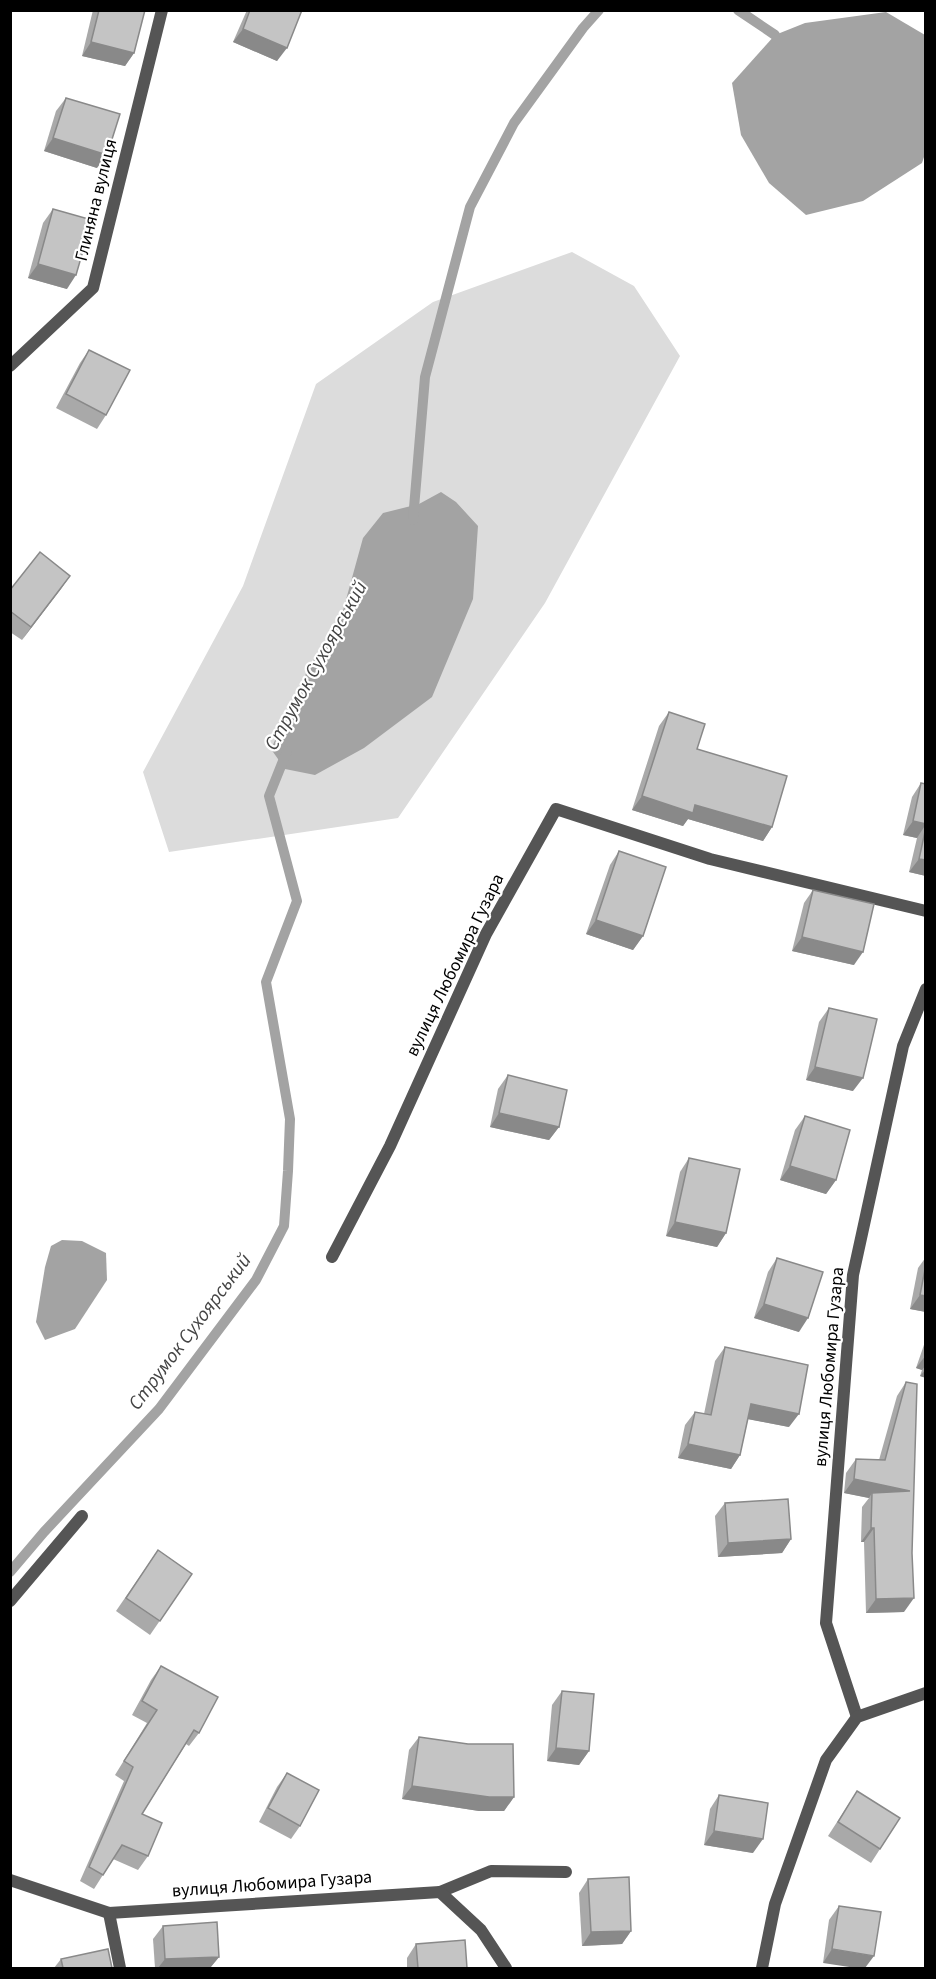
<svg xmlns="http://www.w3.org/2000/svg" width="936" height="1979" font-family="'Source Sans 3',sans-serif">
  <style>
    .green { fill: #dcdcdc }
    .water { fill: #a3a3a3 }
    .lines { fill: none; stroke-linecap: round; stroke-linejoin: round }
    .stream { stroke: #a3a3a3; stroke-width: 10 }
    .lane { stroke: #555; stroke-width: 12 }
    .street { stroke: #555; stroke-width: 12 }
    .wall { fill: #a9a9a9 }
    .shaded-wall { fill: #898989 }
    .building { fill: #c4c4c4; stroke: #898989; stroke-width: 1.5 }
    .labels { text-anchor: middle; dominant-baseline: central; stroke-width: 4.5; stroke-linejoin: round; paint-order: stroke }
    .street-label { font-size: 18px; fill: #000; stroke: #fff }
    .water-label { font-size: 20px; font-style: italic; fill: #444; stroke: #fff }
  </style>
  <rect width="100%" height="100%" fill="#fff"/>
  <!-- green -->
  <path class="green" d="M572,252l62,34 46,70 -135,247 -147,215 -229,34 -26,-80 100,-186 73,-202 117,-82z"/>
  <!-- water -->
  <g class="water">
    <path d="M886,12l39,23v119l-3,9 -59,38 -57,14 -37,-32 -28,-48 -9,-52 43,-48 30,-12z"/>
    <path d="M441,492l15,10 22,24 -5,73 -41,98 -68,51 -49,27 -30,-6 -14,-20 39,-84 29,-40 24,-87 20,-25 36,-9z"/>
    <path d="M62,1240l20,1 24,12 1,27 -32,49 -30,11 -9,-18 9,-55 6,-21z"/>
  </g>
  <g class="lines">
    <!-- stream -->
    <g class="stream">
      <path d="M738,10l37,25"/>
      <path d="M413,520l12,-143 45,-170 44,-84 69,-95 16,-18"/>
      <path d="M10,1572l34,-40 115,-123 97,-129 28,-54 4,-55 2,-52 -24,-137 31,-81 -28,-105 18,-45"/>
    </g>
    <!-- lane -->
    <g class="lane">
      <path d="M10,1601l72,-85"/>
      <path d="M440,1892l51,-21 75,1"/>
      <path d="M109,1913l11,55"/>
    </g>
    <!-- street -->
    <g class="street">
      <path d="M10,366l83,-78 69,-278"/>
      <path d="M332,1257l58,-111 96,-212 70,-125 154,50 216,52"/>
      <path d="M857,1717l-31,-94 27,-348 50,-229 23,-57"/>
      <path d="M10,1880l99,33 331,-21 41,38 25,38"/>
      <path d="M762,1968l13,-64 51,-144 31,-43 69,-24"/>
    </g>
  </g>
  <!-- wall -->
  <g class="wall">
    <path d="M93,10h52l-11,43 -9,13 -43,-10z"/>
    <path d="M247,10h55l-25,51 -44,-19z"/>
    <path d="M66,98l31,70 -53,-17 12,-40z"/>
    <path d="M53,209l14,80 -39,-11 15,-55z"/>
    <path d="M89,350l17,65 -9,14 -41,-21 24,-45z"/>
    <path d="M70,576l-48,64 -12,-8v-42z"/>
    <path d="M669,712l28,37 75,78 -9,14 -75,-22 -5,7 -51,-16 27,-84z"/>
    <path d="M921,783l5,1v92l-17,-4 8,-34 -14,-3 9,-38z"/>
    <path d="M619,851l24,85 -10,14 -47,-16 24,-69z"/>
    <path d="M813,890l41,75 -62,-14 12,-48z"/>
    <path d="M829,1008l24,83 -47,-11 13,-58z"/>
    <path d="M508,1075l51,52 -10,13 -59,-13 8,-38z"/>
    <path d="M805,1116l31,64 -10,14 -46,-14 15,-50z"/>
    <path d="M689,1158l37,75 -9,14 -51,-11 14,-64z"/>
    <path d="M926,1257v55l-16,-3 8,-41z"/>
    <path d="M777,1258l22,74 -45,-14 14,-46z"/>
    <path d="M926,1339v39l-6,-2 2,-6 -6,-2z"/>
    <path d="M725,1347l64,80 -41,-8 -8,36 -9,14 -53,-11 7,-33 10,-13 9,2 11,-53z"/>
    <path d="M906,1382l-2,230 -38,1 -2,-71h-3l1,-35 7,-9 -25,-5 2,-20 10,-14 23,1 18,-64z"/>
    <path d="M725,1503l66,36 -9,14 -64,4 -3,-41z"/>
    <path d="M158,1550l34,24 -42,61 -34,-24z"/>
    <path d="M161,1666l38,67 -10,13 -3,-2 -44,70 6,42 -10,14 -25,-11 -19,30 -14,-8 44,-100 -9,-6 32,-52 -15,-8 19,-35z"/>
    <path d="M562,1691l27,60 -10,14 -32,-4 5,-56z"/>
    <path d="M419,1737l95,60 -10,14h-25l-77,-12 7,-49z"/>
    <path d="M287,1773l13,53 -9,13 -32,-17 18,-35z"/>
    <path d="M857,1791l23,58 -9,14 -43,-27z"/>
    <path d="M719,1795l34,58 -49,-8 6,-36z"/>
    <path d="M588,1879l43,52 -9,13 -40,2 -3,-53z"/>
    <path d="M839,1906l42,6 -58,51 6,-43z"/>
    <path d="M163,1926l56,31 -9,11h-55l-2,-29z"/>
    <path d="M416,1944l51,24h-60v-10z"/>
    <path d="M61,1959l51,9h-58z"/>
  </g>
  <!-- shaded-wall -->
  <g class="shaded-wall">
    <path d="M243,29l44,19 -10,13 -44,-19z"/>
    <path d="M91,42l43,11 -9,13 -43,-10z"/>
    <path d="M53,138l54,17 -10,13 -53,-17z"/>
    <path d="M38,264l38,11 -9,14 -39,-11z"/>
    <path d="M70,576l-9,13 -39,51 9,-13z"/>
    <path d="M642,796l53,9 77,22 -9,14 -75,-22 -5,7 -51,-16z"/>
    <path d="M913,821l13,3 -9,14 -14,-3z"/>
    <path d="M919,859l7,1v16l-17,-4z"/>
    <path d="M596,920l47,16 -10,14 -47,-16z"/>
    <path d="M802,937l61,15 -9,13 -62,-14z"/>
    <path d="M815,1067l48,11 -10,13 -47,-11z"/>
    <path d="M499,1113l60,14 -10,13 -59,-13z"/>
    <path d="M790,1166l46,14 -10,14 -46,-14z"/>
    <path d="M675,1222l51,11 -9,14 -51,-11z"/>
    <path d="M920,1295l6,1v16l-16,-3z"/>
    <path d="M764,1304l44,14 -9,14 -45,-14z"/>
    <path d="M926,1355v10l-4,5 -6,-2z"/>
    <path d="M926,1369v9l-6,-2z"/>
    <path d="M751,1404l48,10 -10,13 -47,-9z"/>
    <path d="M688,1444l52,11 -9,14 -53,-11z"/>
    <path d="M854,1479l56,12 -38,2 -3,5 -25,-5z"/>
    <path d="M871,1528h3l-10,14h-3z"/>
    <path d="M791,1539l-9,14 -64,4 10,-14z"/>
    <path d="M914,1598l-10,14 -38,1 10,-14z"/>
    <path d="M556,1748l33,3 -10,14 -32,-4z"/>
    <path d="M412,1786l102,11 -10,14h-25l-77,-12z"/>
    <path d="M714,1831l49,8 -10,14 -49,-8z"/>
    <path d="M631,1931l-9,13 -40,2 9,-14z"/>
    <path d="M832,1949l42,7 -9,12h-9l-33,-5z"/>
    <path d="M219,1957l-9,11h-52l7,-9z"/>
  </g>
  <!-- building -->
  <g class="building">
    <path d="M99,10h46l-11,43 -43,-11z"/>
    <path d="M250,10h52l-15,38 -44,-19z"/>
    <path d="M66,98l54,16 -13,41 -54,-17z"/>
    <path d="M53,209l39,11 -16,55 -38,-11z"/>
    <path d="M89,350l41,20 -24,45 -40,-21z"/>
    <path d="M40,552l30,24 -39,51 -21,-16v-21z"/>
    <path d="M669,712l36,12 -8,25 90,27 -15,51 -77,-22 -2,8 -51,-17z"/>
    <path d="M921,783l5,1v40l-13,-3z"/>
    <path d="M926,827v33l-7,-1z"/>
    <path d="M619,851l47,16 -23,69 -47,-16z"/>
    <path d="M813,890l61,14 -11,48 -61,-15z"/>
    <path d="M829,1008l48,11 -14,59 -48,-11z"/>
    <path d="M508,1075l59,15 -8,37 -60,-14z"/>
    <path d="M805,1116l45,14 -14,50 -46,-14z"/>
    <path d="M689,1158l51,11 -14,64 -51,-11z"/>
    <path d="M777,1258l46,14 -15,46 -44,-14z"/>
    <path d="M926,1264v32l-6,-1z"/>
    <path d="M725,1347l83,18 -9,49 -48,-10 -11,51 -52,-11 7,-32 16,3z"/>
    <path d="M906,1382l11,2 -5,169 2,45 -38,1 -2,-71h-3l1,-35 38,-2 -56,-12 2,-20 29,1z"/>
    <path d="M788,1499l3,40 -63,4 -3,-40z"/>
    <path d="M158,1550l34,24 -32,47 -34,-23z"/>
    <path d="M161,1666l57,31 -19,36 -5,-3 -52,84 20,9 -14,33 -26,-11 -19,30 -14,-8 44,-100 -9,-6 33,-51 -15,-9z"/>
    <path d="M562,1691l32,3 -5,57 -33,-3z"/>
    <path d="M419,1737l49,7h45l1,53h-25l-77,-11z"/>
    <path d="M287,1773l32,17 -19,36 -32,-18z"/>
    <path d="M857,1791l43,27 -20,31 -42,-27z"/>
    <path d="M719,1795l49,8 -5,36 -49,-8z"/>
    <path d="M629,1877l2,54 -40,1 -3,-53z"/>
    <path d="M839,1906l42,6 -7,44 -42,-7z"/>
    <path d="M217,1922l2,35 -54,2 -2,-33z"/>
    <path d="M465,1940l2,28h-49l-2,-24z"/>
    <path d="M108,1949l4,19h-49l-2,-9z"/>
  </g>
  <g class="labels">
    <!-- street labels -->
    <g class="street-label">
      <text transform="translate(96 200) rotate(-76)">Глиняна вулиця</text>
      <text transform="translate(455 965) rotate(-64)">вулиця Любомира Гузара</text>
      <text transform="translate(829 1367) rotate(-85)">вулиця Любомира Гузара</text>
      <text transform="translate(272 1884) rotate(-4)">вулиця Любомира Гузара</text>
    </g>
    <!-- water labels -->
    <g class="water-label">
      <text transform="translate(316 666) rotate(-61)">Струмок Сухоярський</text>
      <text transform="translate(190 1332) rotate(-53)">Струмок Сухоярський</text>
    </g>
  </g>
  <!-- border -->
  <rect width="936" height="1979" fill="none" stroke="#000000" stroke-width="24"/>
</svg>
